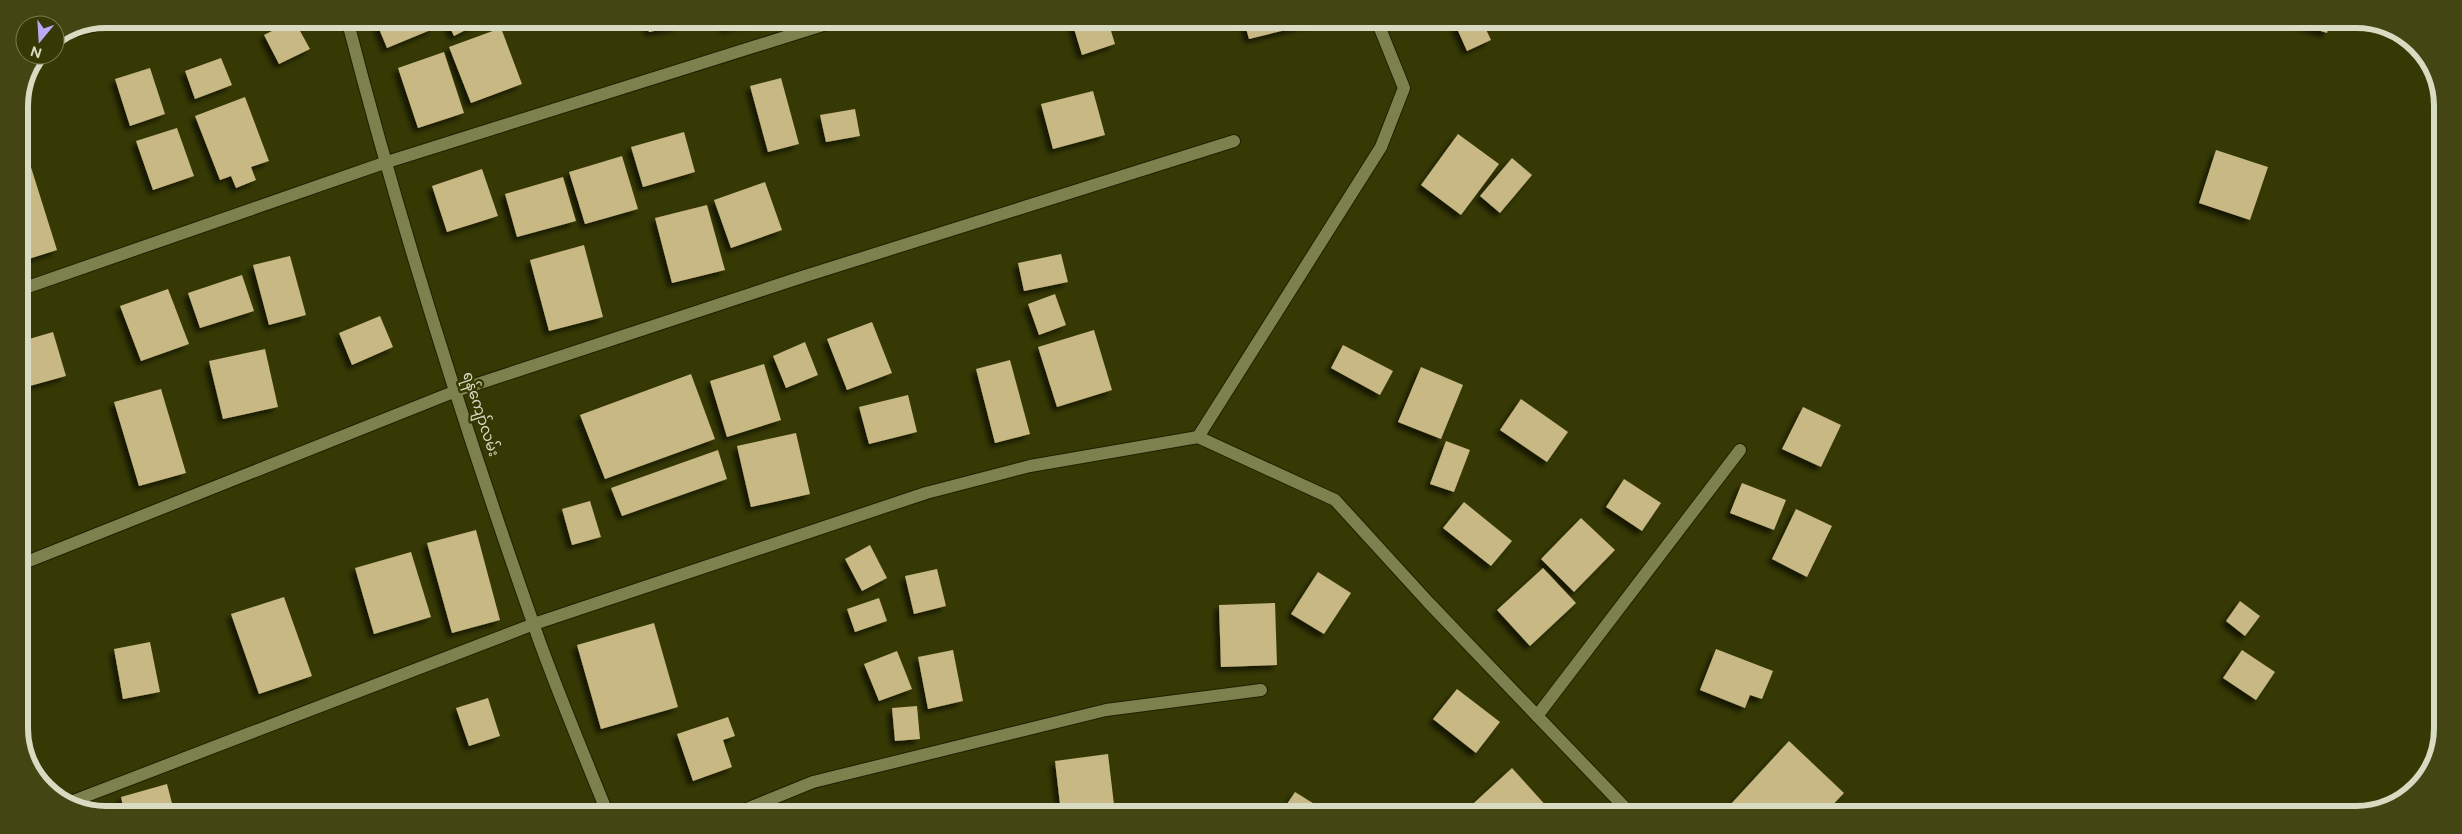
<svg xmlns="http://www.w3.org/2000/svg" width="2462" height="834" font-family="Figtree,'Noto Sans Myanmar',sans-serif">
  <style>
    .building { fill: #c8b884; filter: url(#shadow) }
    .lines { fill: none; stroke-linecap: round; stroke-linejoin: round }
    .minor-casing { stroke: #1e2000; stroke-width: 14 }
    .minor { stroke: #7c814e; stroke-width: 12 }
    .labels { text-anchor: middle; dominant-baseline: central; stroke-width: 5; stroke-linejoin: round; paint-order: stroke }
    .street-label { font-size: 15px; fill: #d8dbc1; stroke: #363904 }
    .rim { fill: none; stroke: #d8dbc1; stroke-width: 6 }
  </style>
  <defs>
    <filter id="shadow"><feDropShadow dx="-4.5" dy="4.5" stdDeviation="2.5" flood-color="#0009"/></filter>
  </defs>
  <rect width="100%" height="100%" fill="#363904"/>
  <!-- building -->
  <g class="building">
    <path d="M375,19h54l4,10 -46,19z"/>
    <path d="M446,19l39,1 -31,16z"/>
    <path d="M294,20l16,29 -31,15 -15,-29z"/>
    <path d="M646,20h32l1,6 -30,6z"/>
    <path d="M723,20h36v1l-34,8z"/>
    <path d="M1076,21h32l7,23 -33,11 -10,-33z"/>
    <path d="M1244,21h74v1l-69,17z"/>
    <path d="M1460,21h22l9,19 -24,11 -12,-27z"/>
    <path d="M2296,23h34l-3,10z"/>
    <path d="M501,28l21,56 -51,19 -22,-56z"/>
    <path d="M444,52l20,61 -46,15 -20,-60z"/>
    <path d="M221,58l11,27 -37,14 -10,-28z"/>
    <path d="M150,68l15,46 -35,12 -15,-47z"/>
    <path d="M781,78l18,66 -31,8 -18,-66z"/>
    <path d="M1093,91l12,44 -52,14 -12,-45z"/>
    <path d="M245,97l24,64 -18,6 5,13 -20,8 -5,-12 -11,4 -25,-64z"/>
    <path d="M855,109l5,27 -34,6 -6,-27z"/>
    <path d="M177,128l17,48 -41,14 -17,-49z"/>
    <path d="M684,132l11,40 -52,15 -12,-40z"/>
    <path d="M1458,134l41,30 -38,51 -40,-30z"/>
    <path d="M2216,150l52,17 -18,53 -51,-17z"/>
    <path d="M622,156l16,53 -53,15 -16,-52z"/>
    <path d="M1512,158l20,17 -32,38 -20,-17z"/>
    <path d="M30,164l27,86 -38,12v-95z"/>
    <path d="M482,169l16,47 -51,16 -15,-46z"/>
    <path d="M563,177l13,44 -59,16 -12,-43z"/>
    <path d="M765,182l17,48 -51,18 -17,-48z"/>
    <path d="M707,205l18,65 -53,13 -17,-65z"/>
    <path d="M584,245l19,72 -54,14 -19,-71z"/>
    <path d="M1061,254l7,28 -44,9 -6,-28z"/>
    <path d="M290,256l16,59 -37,10 -16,-60z"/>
    <path d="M242,275l12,36 -54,17 -12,-35z"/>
    <path d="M168,289l21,55 -48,17 -21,-55z"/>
    <path d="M1055,294l11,31 -27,10 -11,-31z"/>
    <path d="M380,316l13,31 -41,18 -13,-32z"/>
    <path d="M872,322l20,51 -45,17 -20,-51z"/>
    <path d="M1094,330l18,60 -55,17 -19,-60z"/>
    <path d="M53,332l13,44 -47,13v-47z"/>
    <path d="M805,342l13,33 -32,13 -13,-32z"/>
    <path d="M1343,345l50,26 -13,24 -49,-27z"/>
    <path d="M265,349l13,58 -55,12 -14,-58z"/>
    <path d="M1010,360l20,74 -35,9 -19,-74z"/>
    <path d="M764,364l17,56 -54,17 -17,-56z"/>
    <path d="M1421,367l42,18 -22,54 -43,-17z"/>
    <path d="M691,374l24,65 -110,40 -25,-64z"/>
    <path d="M161,389l25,84 -47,13 -25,-84z"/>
    <path d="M908,395l9,37 -48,12 -10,-37z"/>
    <path d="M1521,399l47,33 -21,30 -47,-32z"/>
    <path d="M1803,407l38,18 -20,42 -39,-18z"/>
    <path d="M796,433l14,61 -59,13 -14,-61z"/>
    <path d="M1446,441l24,9 -16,42 -24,-8z"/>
    <path d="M718,450l9,29 -105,37 -11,-28z"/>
    <path d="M1624,479l37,24 -19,28 -36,-24z"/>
    <path d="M1742,483l44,17 -12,30 -44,-17z"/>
    <path d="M590,501l11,36 -29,8 -10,-36z"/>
    <path d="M1464,502l48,39 -21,25 -48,-38z"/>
    <path d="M1796,509l36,17 -25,51 -35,-18z"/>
    <path d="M1581,518l34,32 -41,42 -33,-33z"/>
    <path d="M476,530l24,90 -48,13 -25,-90z"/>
    <path d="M870,545l17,33 -25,13 -17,-32z"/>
    <path d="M411,552l20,65 -57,17 -19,-66z"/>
    <path d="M1543,568l33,35 -46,43 -33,-36z"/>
    <path d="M937,569l9,37 -32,8 -9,-38z"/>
    <path d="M1318,572l33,21 -27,41 -33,-20z"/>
    <path d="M284,597l28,79 -53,18 -28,-80z"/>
    <path d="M879,598l8,23 -32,11 -8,-23z"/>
    <path d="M2240,601l20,15 -15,20 -19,-15z"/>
    <path d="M1275,603l2,62 -56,2 -2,-62z"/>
    <path d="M654,623l24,84 -77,22 -24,-84z"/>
    <path d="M150,642l10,50 -37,7 -9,-50z"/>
    <path d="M1716,649l57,22 -11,28 -12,-4 -5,13 -45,-18z"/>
    <path d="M953,650l10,51 -35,8 -10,-52z"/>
    <path d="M2242,650l33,22 -19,28 -33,-22z"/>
    <path d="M897,651l15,38 -33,12 -15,-37z"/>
    <path d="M1457,689l43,33 -24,31 -43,-34z"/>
    <path d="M488,698l12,38 -31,10 -13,-38z"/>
    <path d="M917,706l3,33 -25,2 -3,-33z"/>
    <path d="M728,717l7,19 -12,4 9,27 -39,14 -16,-47z"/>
    <path d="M1789,741l55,52 -20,21h-84l-10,-9z"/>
    <path d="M1108,754l7,59h-54l-6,-52z"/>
    <path d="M1512,768l37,41 -5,5 -81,-1z"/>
    <path d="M167,784l7,27h-50l-3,-14z"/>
    <path d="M1295,792l34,21h-48z"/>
    <path d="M2150,808l16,7h-19z"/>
  </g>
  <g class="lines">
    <!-- minor casing -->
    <g class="minor-casing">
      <g id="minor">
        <path d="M347,19c54,210 120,417 192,621 21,58 45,115 68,172"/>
        <path d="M57,35l63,-16"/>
        <path d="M19,290l365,-127 455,-143"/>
        <path d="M1198,437l183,-290 23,-59 -27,-67"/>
        <path d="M19,565l437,-174 346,-114 432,-136"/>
        <path d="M1537,716l203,-266"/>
        <path d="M68,803l466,-179 392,-131 104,-27 168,-29 137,63 94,103 202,211"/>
        <path d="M739,812l74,-30 293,-72 155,-20"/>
      </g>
    </g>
    <!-- minor -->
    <use href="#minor" class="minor"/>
  </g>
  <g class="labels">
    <!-- street labels -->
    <g class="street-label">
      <text transform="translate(481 414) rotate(72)">ရန်ကျော်လမ်း</text>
    </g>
  </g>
  <!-- crop -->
  <path d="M0 0H2462V834H0ZM106 28H2356A78 78 0 0 1 2434 106V728A78 78 0 0 1 2356 806H106A78 78 0 0 1 28 728V106A78 78 0 0 1 106 28Z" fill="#434613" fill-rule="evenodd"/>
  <path class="rim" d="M106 28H2356A78 78 0 0 1 2434 106V728A78 78 0 0 1 2356 806H106A78 78 0 0 1 28 728V106A78 78 0 0 1 106 28Z"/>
  <!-- north arrow -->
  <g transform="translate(40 40) rotate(198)"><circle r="24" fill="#363904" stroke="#777a50"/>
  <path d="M0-4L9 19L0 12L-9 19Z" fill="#baaaf6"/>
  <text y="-8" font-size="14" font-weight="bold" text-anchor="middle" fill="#d8dbc1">N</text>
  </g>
</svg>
